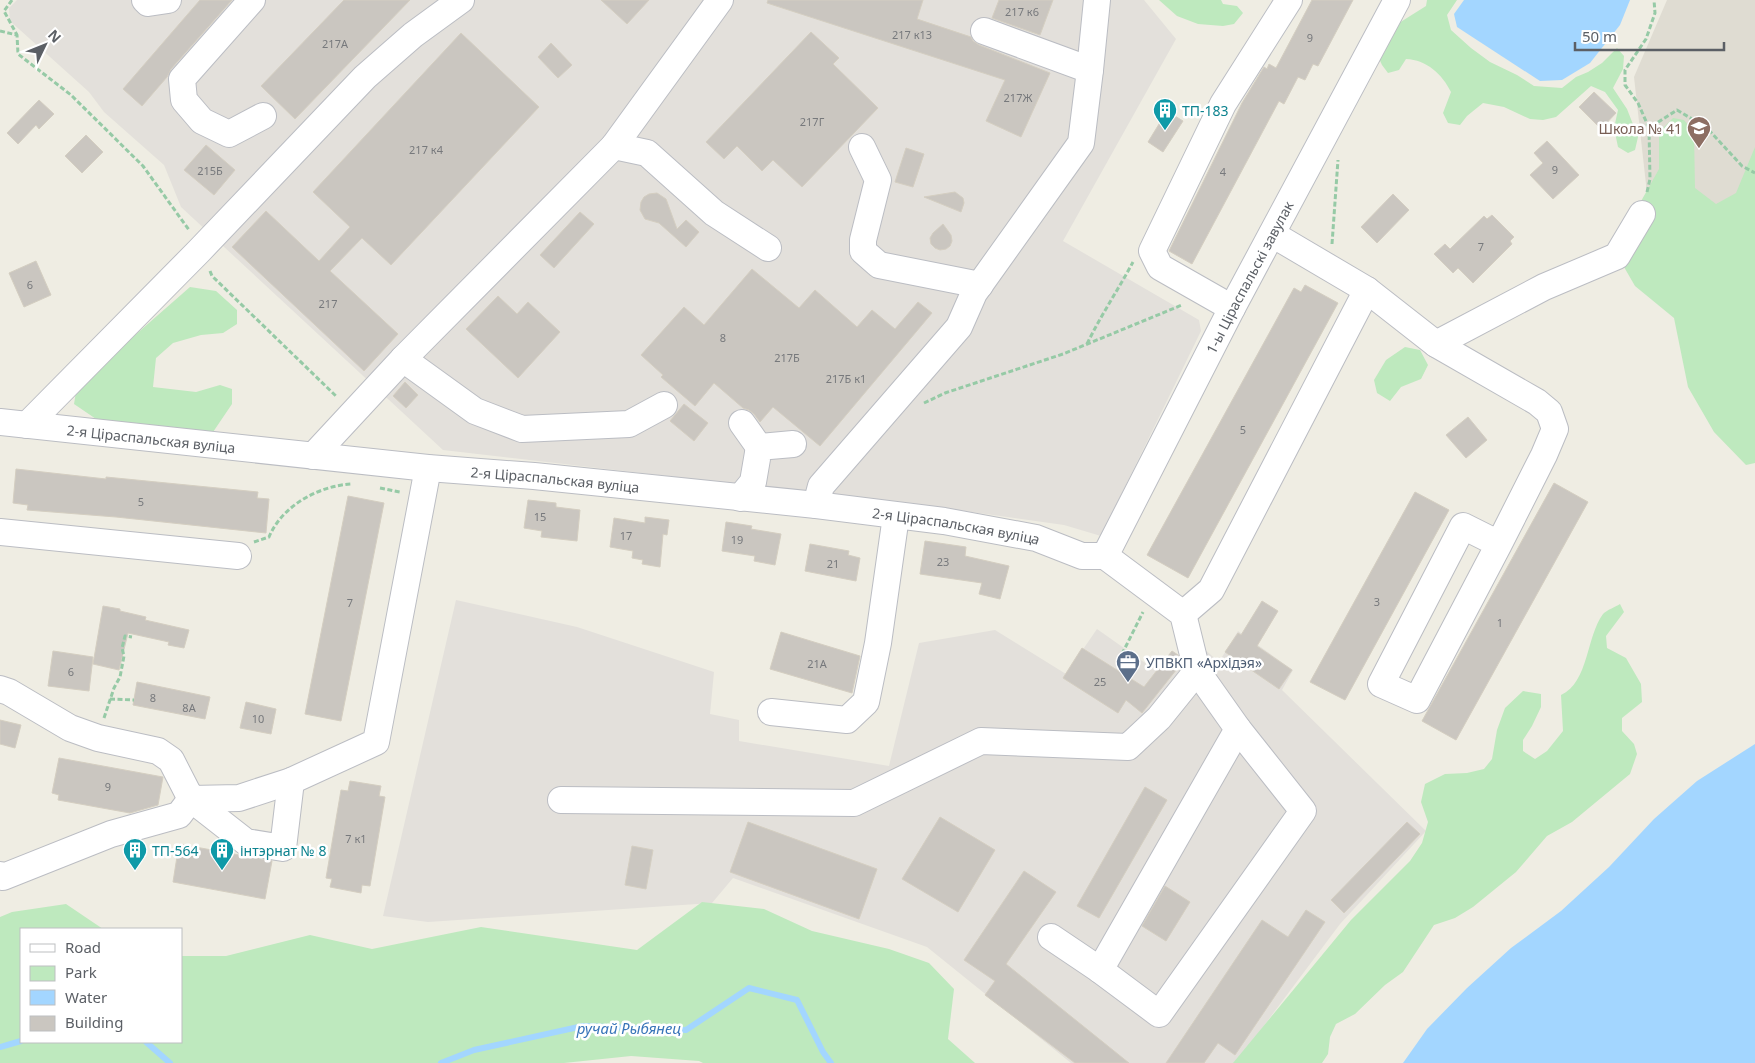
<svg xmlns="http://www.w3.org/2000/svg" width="1755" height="1063" font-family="'Noto Sans',sans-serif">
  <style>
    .industrial { fill: #e3e0db }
    .education { fill: #dfdcd2 }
    .green { fill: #bee9be }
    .water { fill: #a3d6ff }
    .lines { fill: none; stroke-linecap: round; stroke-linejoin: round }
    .stream { stroke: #a3d6ff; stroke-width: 6 }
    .building { fill: #cac6c0; stroke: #d4cec1 }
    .minor-casing { stroke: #bbbdc3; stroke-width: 28 }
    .path { stroke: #96caa6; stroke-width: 3; stroke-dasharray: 5 2.5; stroke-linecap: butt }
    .minor { stroke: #fff; stroke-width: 26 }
    .labels { text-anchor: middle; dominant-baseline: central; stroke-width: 5; stroke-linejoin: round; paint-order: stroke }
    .number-label { font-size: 11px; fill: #77797c }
    .culture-label { font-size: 14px; fill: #0d838f; stroke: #fff; text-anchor: start }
    .education-label { font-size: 14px; fill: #785e54; stroke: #fff; text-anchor: end }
    .street-label { font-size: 14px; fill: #5b5f65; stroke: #fff }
    .service-label { font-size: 14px; fill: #4e5e75; stroke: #fff; text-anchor: start }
    .water-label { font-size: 15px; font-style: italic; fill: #3975b9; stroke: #fff }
  </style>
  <rect width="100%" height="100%" fill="#efede3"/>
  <!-- industrial -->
  <g class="industrial">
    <path d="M17,0h1127l32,39 -113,202 136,79 2,11 -100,205 -37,-11 -121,-17 -500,-58 -262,-243 -17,-42 -60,-53 -15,-20 -79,-71 -1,-13z"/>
    <path d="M456,600l121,27 137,45 -4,42 29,6v21l150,25 30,-123 76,-13 71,44 31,-45 51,36 55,-17 16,14 19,-31 55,39 -11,20 144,141 -86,93 -104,139h-165l-144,-116 -194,-69 -21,25 -284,19 -45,-6z"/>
  </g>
  <!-- education -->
  <path class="education" d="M1667,0h88v307l-105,-87 -16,-143z"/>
  <!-- green -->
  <g class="green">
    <path d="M1159,0h62l2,4 14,2 6,7 -9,11 -11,2 -25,-2 -21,-8z"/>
    <path d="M1427,0h30l-10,15 4,15 20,18 19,14 27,13 17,11 28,2 14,-11 12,-5 14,-9 15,-15 7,8 -1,13 -10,19 14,21 11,28 -3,13 -7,3 -10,-6 -4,-19 4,-18 -13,-18 -14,-6 -35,31 -13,3 -13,-1 -26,-12 -21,-4 -16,13 -7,9 -12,-2 -5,-10 8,-21c-9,-18 -24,-32 -45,-33l-7,11 -11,3 -6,-8 -6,-13 15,-24 35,-22z"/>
    <path d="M1673,118l11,2 10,12 1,56 21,16 20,-11 19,-46v316l-9,2 -32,-33 -26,-45 -14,-69 -39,-32 -11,-19 -4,-33 15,-22 24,-43v-37z"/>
    <path d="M190,287l26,4 21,19v14l-14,9 -22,2 -28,8 -17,15 -3,29 43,5 24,-7 12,4v15l-21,31 -112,-14 -25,-17 3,-18z"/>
    <path d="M1405,347l15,3 8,15 -7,14 -20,8 -11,14 -13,-8 -3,-13 12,-20z"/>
    <path d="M1620,604l4,8 -18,24 1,12 19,10 15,26 1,18 -20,16v13l12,13 3,10 -7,20 -58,48 -25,14 -31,36 -43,35 -18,11 -21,7 -31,47 -18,13 -30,29 -19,10 -6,13 -2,17 -6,9h-89l118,-143 59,-59 12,-18 6,-21 -7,-20 4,-18 20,-10 22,-1 17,-4 8,-10 5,-29 8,-22 18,-17 18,3v13l-9,19 -9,14v11l12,8 12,-8 16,-20 -2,-36c28,-13 25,-58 42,-81 4,-4 12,-7 17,-10z"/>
    <path d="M702,902l62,7 48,22 77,18 40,14 25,26 -6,50 27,24h-272l-4,-2 -68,-5 -67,7h-564v-146l12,-5 54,-8 37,25h-82v113h160v-86h45l84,-21 62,14 109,-22 156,23z"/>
  </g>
  <!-- water -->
  <g class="water">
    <path d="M1464,0h166l-10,25 -30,38 -28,17 -22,1 -83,-54 -3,-13z"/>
    <path d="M1755,744v319h-352l24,-34 40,-41 44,-40 50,-37 48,-44 45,-48 43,-38z"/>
  </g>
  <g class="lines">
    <!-- stream -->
    <g class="stream">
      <path d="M146,1042l24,21"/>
      <path d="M0,1047l21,-6"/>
      <path d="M441,1063l33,-13 109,-24 103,4 63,-42 48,12 26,52 8,11"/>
    </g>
  </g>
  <!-- building -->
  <g class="building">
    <path d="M200,0h32l-61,69 -4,8 -25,29 -19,-17z"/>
    <path d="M344,0h66l-115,119 -34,-33z"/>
    <path d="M601,0h48l-22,24z"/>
    <path d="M768,0h155l-6,19 54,18 2,4 6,4 71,28 -29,64 -35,-16 19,-41 -238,-77z"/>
    <path d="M999,0h54l-13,35 -48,-17z"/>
    <path d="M1312,0h41l-35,66 -5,-2 -8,16 -7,-3 -14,27 -5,-3 -87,163 -23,-13 73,-148 22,-36 3,2 2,-5 7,4z"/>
    <path d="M811,32l28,26 -6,6 45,44 -76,79 -29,-27 -11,11 -25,-25 -13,13 -18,-17z"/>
    <path d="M461,33l78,74 -148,158 -29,-27 -32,33 68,63 -34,37 -132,-124 34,-36 53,50 31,-34 -37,-35z"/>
    <path d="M551,43l21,22 -14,13 -20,-21z"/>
    <path d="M1594,92l22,21 -15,16 -22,-22z"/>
    <path d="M39,100l15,14 -15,15 -3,-4 -18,19 -11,-11z"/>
    <path d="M1167,111l16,10 -20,31 -15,-10z"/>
    <path d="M86,135l17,17 -21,21 -17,-17z"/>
    <path d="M1547,141l32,34 -26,24 -23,-24 13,-12 -9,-10z"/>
    <path d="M206,145l29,25 -21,25 -30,-25z"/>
    <path d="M906,148l18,6 -11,33 -18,-5z"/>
    <path d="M955,192l8,6 1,5 -3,9 -37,-15z"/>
    <path d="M657,193l9,6 11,30 9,-9 13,12 -13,15 -27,-24 -14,-4 -5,-9 1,-8 3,-5 5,-3z"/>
    <path d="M1393,194l16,16 -32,33 -16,-16z"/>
    <path d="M580,212l14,12 -40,44 -14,-13z"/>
    <path d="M1492,215l22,22 -4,4 2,3 -39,39 -15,-15 -5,5 -19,-19 11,-10 5,5 34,-33 3,3z"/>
    <path d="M943,224l8,11 1,6 -2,5 -4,3 -6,1 -5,-2 -4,-4 -1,-6 3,-5z"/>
    <path d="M36,261l15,34 -27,12 -15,-34z"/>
    <path d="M752,269l47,39 16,-18 42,37 15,-17 23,19 23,-27 14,11 -112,133 -47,-39 -13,15 -6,-8 -5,-4 -6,-2 -29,-25 -19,23 -34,-29 2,-2 -22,-20 43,-48 20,18z"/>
    <path d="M1305,285l33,18 -150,275 -41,-23 147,-267 7,4z"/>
    <path d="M498,296l19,18 11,-12 32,30 -42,46 -52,-49z"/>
    <path d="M405,382l13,13 -12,13 -13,-12z"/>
    <path d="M684,404l24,19 -14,18 -24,-20z"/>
    <path d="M1468,417l19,23 -21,18 -20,-23z"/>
    <path d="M16,469l90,10v-2l152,15 -1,6 12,1 -3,34 -150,-16 -89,-7 1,-5 -15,-2z"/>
    <path d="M1554,483l34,19 -132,238 -34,-19z"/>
    <path d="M1415,492l34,18 -104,190 -35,-18z"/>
    <path d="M348,496l36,7 -43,218 -36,-7z"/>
    <path d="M528,500l28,3v4l24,3 -3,31 -36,-4 1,-6 -18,-3z"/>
    <path d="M645,517l24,3 -2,15 -4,-1 -3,33 -18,-3 1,-4 -11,-2 1,-7 -23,-4 4,-29 31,5z"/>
    <path d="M726,522l26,4 -1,3 30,5 -6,31 -21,-4 1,-5 -33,-5z"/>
    <path d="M925,541l41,6 -1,9 44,10 -9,33 -21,-5 3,-11 -62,-9z"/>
    <path d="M810,544l39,7 -1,4 12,3 -4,23 -51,-10z"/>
    <path d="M1262,601l16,10 -21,35 35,24 -13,19 -54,-37 13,-19 3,2z"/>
    <path d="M103,606l17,3v2l26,6 -1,3 44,10 -5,18 -16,-3 1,-3 -41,-9 -9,37 -26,-6z"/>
    <path d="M781,632l79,24 -8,37 -82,-24z"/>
    <path d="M1082,648l62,39 28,-36 6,4 2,10 -38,48 -16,-13 -8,13 -55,-35z"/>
    <path d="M53,651l40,6 -4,34 -41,-5z"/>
    <path d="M137,682l73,15 -5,22 -72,-14z"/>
    <path d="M246,702l30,7 -5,25 -31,-6z"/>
    <path d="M0,720l21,5 -6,23 -15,-4z"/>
    <path d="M59,758l104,19 -5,28 -28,8 -72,-13 1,-5 -7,-2z"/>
    <path d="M350,781l31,5 -2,10 6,1 -15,89 -8,-1 -1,8 -31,-6 2,-8 -6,-1 15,-88 7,1z"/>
    <path d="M1145,787l22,13 -68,118 -22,-12z"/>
    <path d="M940,817l55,33 -37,62 -56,-33z"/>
    <path d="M748,822l129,47 -18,50 -129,-47z"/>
    <path d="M1407,822l13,12 -76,79 -13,-13z"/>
    <path d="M179,844l93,17 -7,38 -92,-17z"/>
    <path d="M632,846l21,4 -7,39 -21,-4z"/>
    <path d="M1024,871l32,21 -50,72 123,99h-54l-90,-68 10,-14 -31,-21z"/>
    <path d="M1165,886l25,16 -24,39 -24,-15z"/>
    <path d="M1306,910l19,12 -90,133 -17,-12 -14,20h-38l96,-143 26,17z"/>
  </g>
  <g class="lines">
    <!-- minor casing -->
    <g class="minor-casing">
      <g id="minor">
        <path d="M145,0l3,3 20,-3"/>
        <path d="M252,0l-70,79 2,21 18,21 27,13 34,-18"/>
        <path d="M1090,70l7,-70"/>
        <path d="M614,146l33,7 67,60 54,35"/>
        <path d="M862,147l16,33 -15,60v11l16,14 101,20"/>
        <path d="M1272,234l95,56 69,54 101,58 12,10 6,17 -11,26 -45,89 -36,-18 -82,158 36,16 82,-156"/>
        <path d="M1232,308l-72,-41 -8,-16 71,-147 66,-104"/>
        <path d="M1436,344l108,-57 73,-31 25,-42"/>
        <path d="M403,359l72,52 47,18 107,-5 35,-19"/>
        <path id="s1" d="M0,422l428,46 106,8 282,29 128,16 92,17 46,18h23"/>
        <path d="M742,423l17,24"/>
        <path d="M27,425l172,-174 166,-174 48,-42 48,-35"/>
        <path d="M313,456l90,-97 211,-213 106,-146"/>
        <path d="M740,498l13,-16 6,-35 34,-3"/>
        <path d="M816,505l5,-19 138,-159 15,-34 107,-150 9,-73 -106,-39"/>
        <path d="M0,532l238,24"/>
        <path id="s2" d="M1105,556l127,-248 165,-308"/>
        <path d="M1183,614l28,-24 156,-300"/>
        <path d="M0,689l9,3 61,36 28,10 60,13 13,9 20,39 48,-1 52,-17 85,-39 52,-274"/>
        <path d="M771,712l76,8 19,-18 12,-59 18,-127"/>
        <path d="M561,800l293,3 127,-62 147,6 31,-29 38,-47"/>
        <path d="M0,875l3,2 108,-43 68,-19 12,-16 55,43 37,6 8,-67"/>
        <path d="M1051,937l49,33 59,44 144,-203 -65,-82"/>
        <path d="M1100,970l138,-241 -41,-58 -14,-57 -78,-58"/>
      </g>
    </g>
    <!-- path -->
    <g class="path">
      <path d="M12,0l-8,11 13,24"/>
      <path d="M0,31l17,4 1,19 53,41 72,71 46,64"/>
      <path d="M1649,128l-11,-25 -13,-18v-15l21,-31 9,-26 -1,-13"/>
      <path d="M1647,192l3,-13 -1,-51 28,-18 30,18 35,38 13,7"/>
      <path d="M1332,244l6,-84"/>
      <path d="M210,271l2,5 125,121"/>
      <path d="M1087,344c14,-29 31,-54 46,-82"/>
      <path d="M924,403l21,-10 118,-39 119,-49"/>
      <path d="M380,488l20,4"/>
      <path d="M254,542l15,-5c13,-31 49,-51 82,-53"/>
      <path d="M1122,654l21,-42"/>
      <path d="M110,699l24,1"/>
      <path d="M104,718l10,-30 6,-11 4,-21 -2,-8 3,-12 7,1"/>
    </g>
    <!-- minor -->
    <use href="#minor" class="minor"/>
  </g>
  <!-- icons -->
  <defs>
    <g id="building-pin" transform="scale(1.25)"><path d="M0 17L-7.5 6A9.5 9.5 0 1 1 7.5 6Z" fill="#0f9aa8" stroke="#fff"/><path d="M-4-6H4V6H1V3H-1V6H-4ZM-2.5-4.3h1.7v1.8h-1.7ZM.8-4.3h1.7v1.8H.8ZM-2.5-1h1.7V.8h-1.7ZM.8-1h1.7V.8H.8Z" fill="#fff"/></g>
    <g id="school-pin" transform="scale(1.25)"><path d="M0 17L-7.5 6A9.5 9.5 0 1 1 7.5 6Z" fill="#8d6e63" stroke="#fff"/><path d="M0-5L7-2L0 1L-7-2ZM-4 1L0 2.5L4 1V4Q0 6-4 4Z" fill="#fff"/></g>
    <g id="office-pin" transform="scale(1.25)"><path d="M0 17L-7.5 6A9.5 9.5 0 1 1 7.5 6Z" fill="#5c6f8a" stroke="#fff"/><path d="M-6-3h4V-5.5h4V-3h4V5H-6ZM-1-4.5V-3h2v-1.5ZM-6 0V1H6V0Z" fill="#fff"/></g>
  </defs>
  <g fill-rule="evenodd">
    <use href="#building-pin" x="1165" y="110"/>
    <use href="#school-pin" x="1699" y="128"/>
    <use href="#office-pin" x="1128" y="662"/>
    <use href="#building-pin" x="135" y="850"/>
    <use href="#building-pin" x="222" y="850"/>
  </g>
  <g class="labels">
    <!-- number labels -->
    <g class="number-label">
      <text x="1022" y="11">217 к6</text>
      <text x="912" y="34">217 к13</text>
      <text x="1310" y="37">9</text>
      <text x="335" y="43">217А</text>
      <text x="1018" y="97">217Ж</text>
      <text x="812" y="121">217Г</text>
      <text x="426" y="149">217 к4</text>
      <text x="1555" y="169">9</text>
      <text x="210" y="170">215Б</text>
      <text x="1223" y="171">4</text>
      <text x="1481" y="246">7</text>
      <text x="30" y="284">6</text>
      <text x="328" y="303">217</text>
      <text x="723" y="337">8</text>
      <text x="787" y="357">217Б</text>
      <text x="846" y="378">217Б к1</text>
      <text x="1243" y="429">5</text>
      <text x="141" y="501">5</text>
      <text x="540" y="516">15</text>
      <text x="626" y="535">17</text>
      <text x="737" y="539">19</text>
      <text x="943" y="561">23</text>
      <text x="833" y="563">21</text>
      <text x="1377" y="601">3</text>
      <text x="350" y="602">7</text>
      <text x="1500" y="622">1</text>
      <text x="817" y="663">21А</text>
      <text x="71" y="671">6</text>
      <text x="1100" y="681">25</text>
      <text x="153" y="697">8</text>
      <text x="189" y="707">8А</text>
      <text x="258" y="718">10</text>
      <text x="108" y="786">9</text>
      <text x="356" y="838">7 к1</text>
    </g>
    <!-- culture labels -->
    <g class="culture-label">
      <text x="1182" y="110">ТП-183</text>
      <text x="152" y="850">ТП-564</text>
      <text x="240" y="850">інтэрнат № 8</text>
    </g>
    <!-- education labels -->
    <g class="education-label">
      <text x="1682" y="128">Школа № 41</text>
    </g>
    <!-- street labels -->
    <g class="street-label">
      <text stroke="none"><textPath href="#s2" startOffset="314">1-ы Ціраспальскі завулак</textPath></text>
      <text stroke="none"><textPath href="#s1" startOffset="152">2-я Ціраспальская вуліца</textPath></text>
      <text stroke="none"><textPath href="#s1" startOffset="558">2-я Ціраспальская вуліца</textPath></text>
      <text stroke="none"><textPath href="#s1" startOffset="962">2-я Ціраспальская вуліца</textPath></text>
    </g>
    <!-- service labels -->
    <g class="service-label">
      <text x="1146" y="662">УПВКП «Архідэя»</text>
    </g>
    <!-- water labels -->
    <g class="water-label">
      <text x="629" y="1028">ручай Рыбянец</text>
    </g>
  </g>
  <!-- legend -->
  <rect x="20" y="928" width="162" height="115" fill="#ffffff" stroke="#bdbfc1"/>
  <rect x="30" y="944" width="25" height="8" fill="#ffffff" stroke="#bdbfc1"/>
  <text x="65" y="953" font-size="15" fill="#5b5f65">Road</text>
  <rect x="30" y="966" width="25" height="15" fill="#bee9be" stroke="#bdbfc1"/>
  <text x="65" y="978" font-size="15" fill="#5b5f65">Park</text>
  <rect x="30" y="990" width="25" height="15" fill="#a3d6ff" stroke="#bdbfc1"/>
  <text x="65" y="1003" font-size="15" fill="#5b5f65">Water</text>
  <rect x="30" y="1016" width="25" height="15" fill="#cac6c0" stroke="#bdbfc1"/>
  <text x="65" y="1028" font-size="15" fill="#5b5f65">Building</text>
  <!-- north arrow -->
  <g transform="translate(45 45) rotate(47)" stroke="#ffffff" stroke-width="4" paint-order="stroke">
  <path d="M0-4L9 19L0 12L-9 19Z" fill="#5b5f65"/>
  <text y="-8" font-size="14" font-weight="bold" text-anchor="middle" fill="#5b5f65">N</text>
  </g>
  <!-- scale -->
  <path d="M1575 42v8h149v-8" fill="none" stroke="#5b5f65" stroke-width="2.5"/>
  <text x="1582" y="42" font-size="15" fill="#5b5f65" stroke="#ffffff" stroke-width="4" paint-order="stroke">50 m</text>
</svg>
